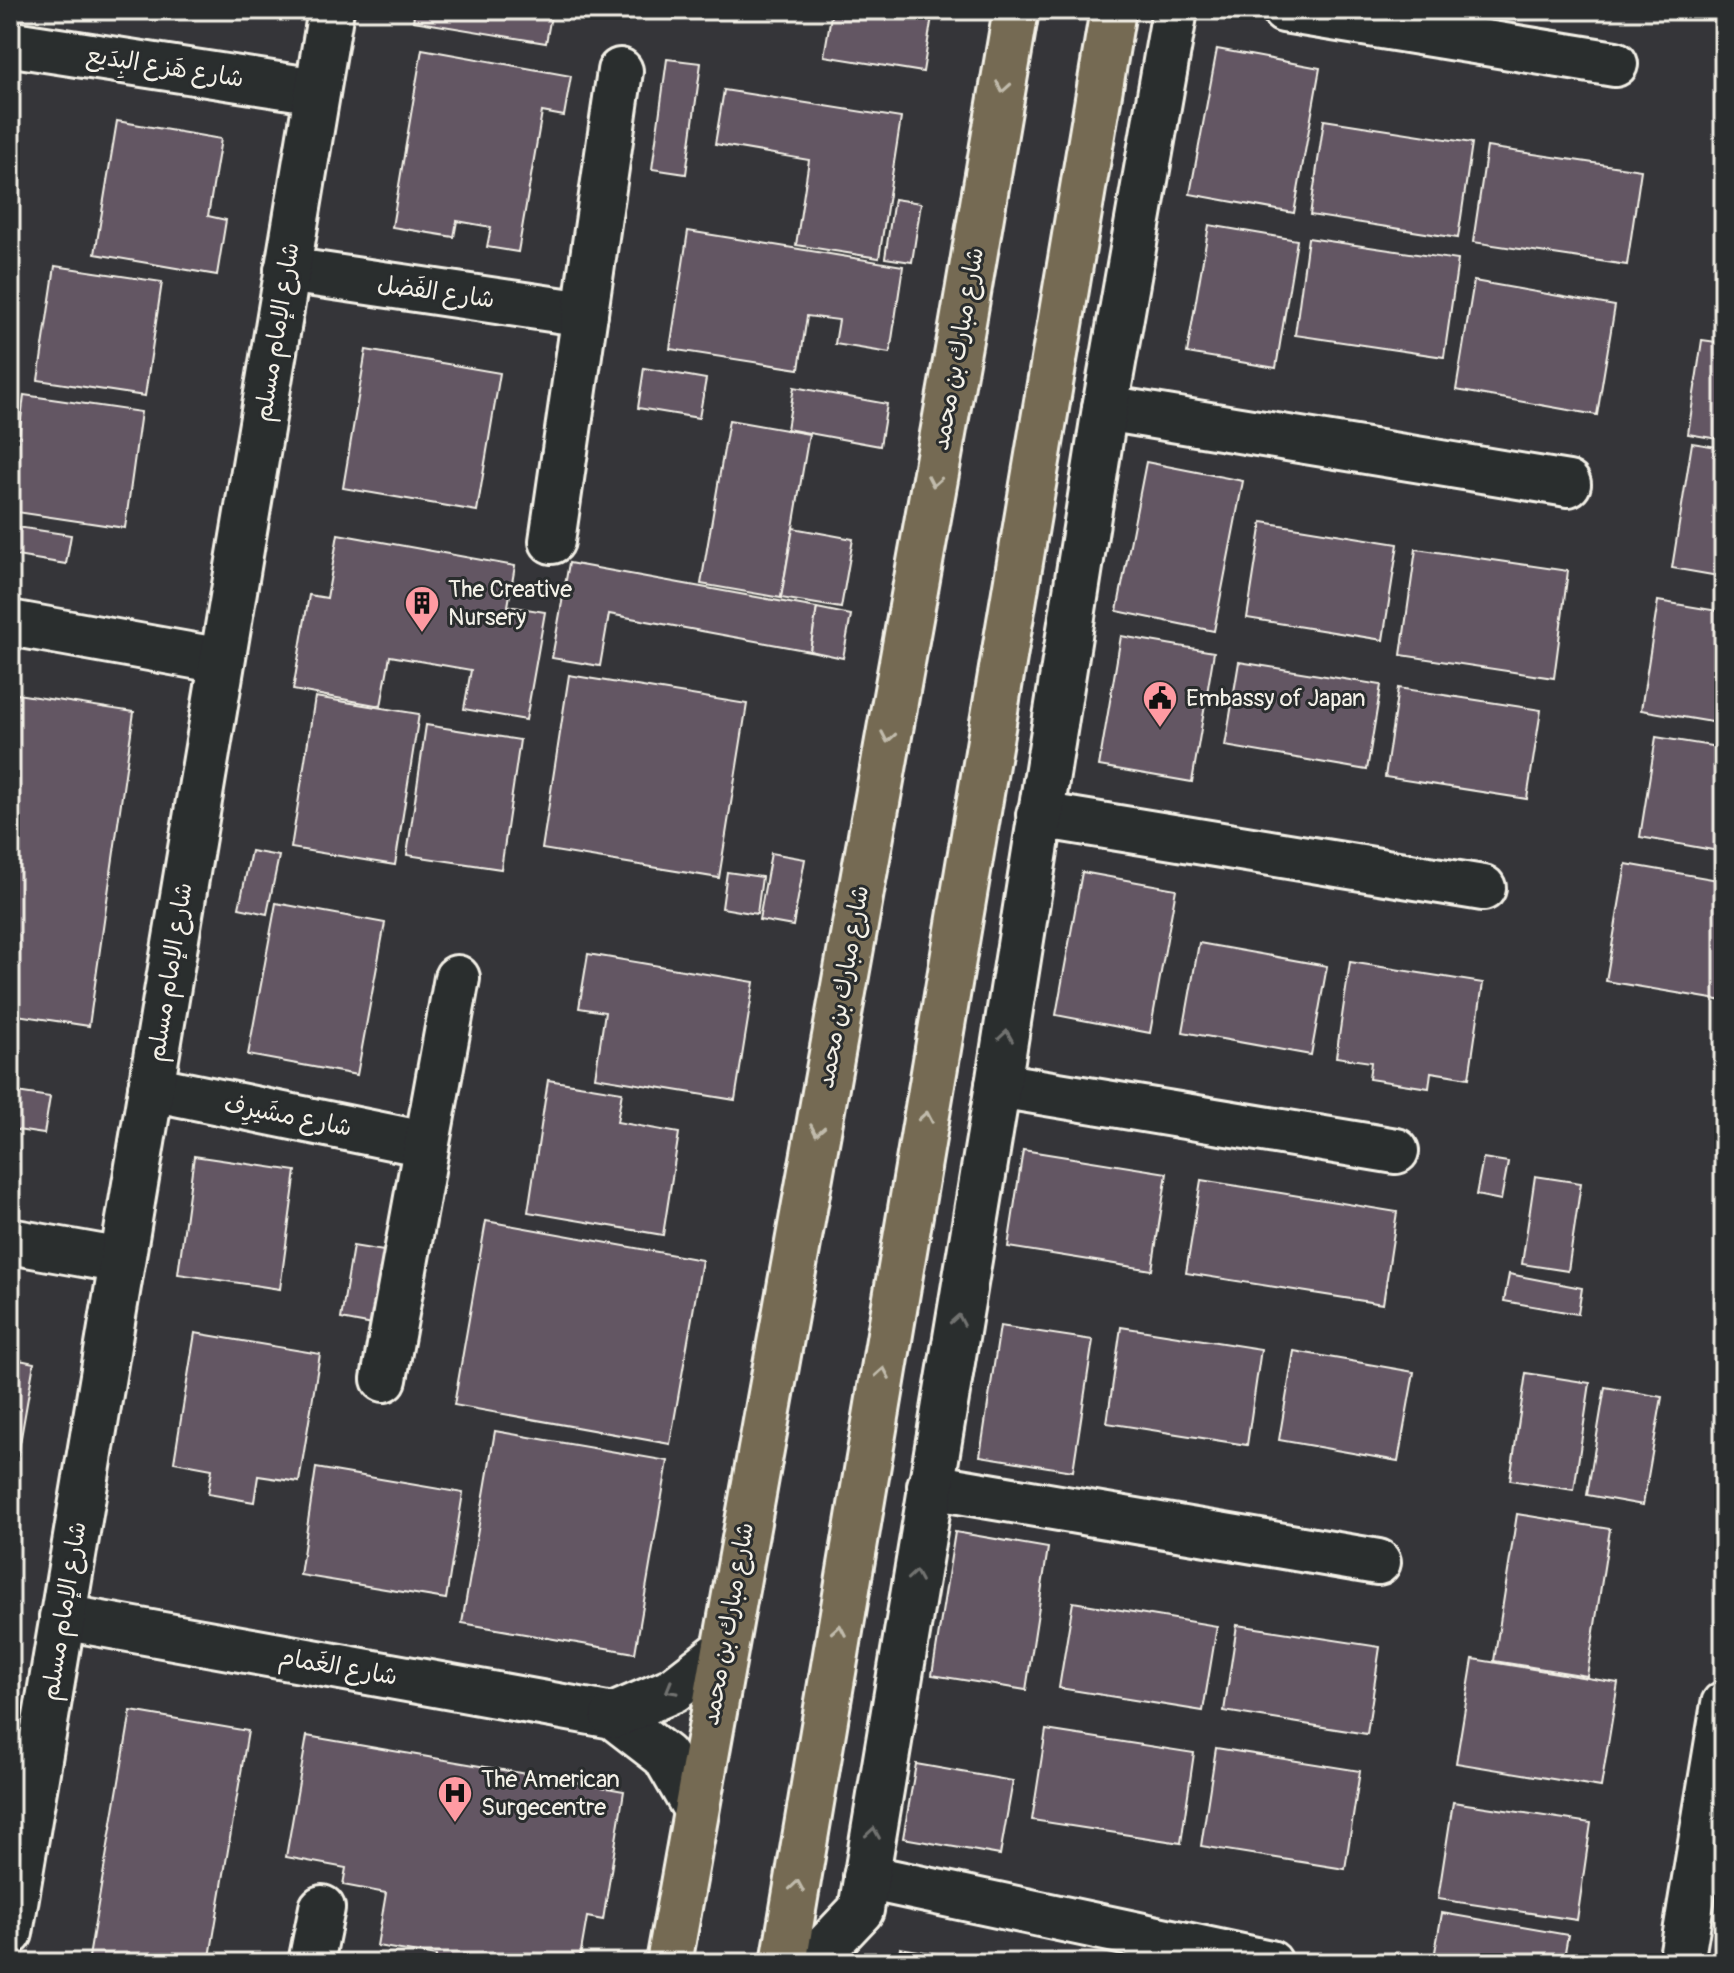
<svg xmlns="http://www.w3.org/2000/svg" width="1734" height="1973" font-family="Pangolin,'Playpen Sans Arabic',sans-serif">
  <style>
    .building { fill: #635664; stroke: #f4f1e8; stroke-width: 2 }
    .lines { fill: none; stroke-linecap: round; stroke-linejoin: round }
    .minor-casing { stroke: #f4f1e8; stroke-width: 50 }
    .major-casing { stroke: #f4f1e8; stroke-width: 50 }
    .minor { stroke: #2a2d2e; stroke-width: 44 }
    .major { stroke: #746b52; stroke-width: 44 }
    .oneway { stroke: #c1bbac }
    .oneway2 { stroke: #71726f }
    .labels { text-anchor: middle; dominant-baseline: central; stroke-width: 6; stroke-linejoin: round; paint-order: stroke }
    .street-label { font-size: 24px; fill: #f4f1e8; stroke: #2a2d2e }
    .poi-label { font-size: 24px; fill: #f4f1e8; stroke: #2a2d2e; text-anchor: start }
  </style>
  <rect width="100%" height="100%" fill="#353539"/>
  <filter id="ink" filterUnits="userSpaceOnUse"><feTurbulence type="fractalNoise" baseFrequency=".0125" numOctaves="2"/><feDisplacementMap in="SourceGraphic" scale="16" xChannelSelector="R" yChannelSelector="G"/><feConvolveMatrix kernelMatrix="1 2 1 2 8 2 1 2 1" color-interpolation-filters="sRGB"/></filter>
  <g filter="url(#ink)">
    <!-- building -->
    <g class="building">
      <path d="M415,10h137l-6,33 -133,-22z"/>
      <path d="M832,10h101l-10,62 -99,-16z"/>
      <path d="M422,49l149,27 -7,40 -22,-4 -24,140 -31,-5 4,-20 -34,-6 -3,16 -62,-10z"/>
      <path d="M1217,49l103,19 -26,145 -104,-19z"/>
      <path d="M667,59l34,4 -15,111 -34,-5z"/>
      <path d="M724,90l177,28 -22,140 -83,-13 13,-85 -94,-16z"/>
      <path d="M1324,120l148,23 -14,95 -148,-23z"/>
      <path d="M117,121l104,18 -13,77 18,4 -9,55 -122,-21z"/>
      <path d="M1487,147l154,23 -14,95 -154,-23z"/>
      <path d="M894,199l27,4 -9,59 -27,-4z"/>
      <path d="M1209,225l88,15 -21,128 -89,-15z"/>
      <path d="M688,231l215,35 -13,87 -55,-9 4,-24 -32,-4 -8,53 -129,-20z"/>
      <path d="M1308,238l150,22 -14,97 -149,-22z"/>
      <path d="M1724,258v47l-7,-1z"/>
      <path d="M55,266l107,16 -17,114 -107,-16z"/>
      <path d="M1474,281l141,25 -18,109 -141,-25z"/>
      <path d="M1702,340l22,3v97l-36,-6z"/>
      <path d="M366,350l134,23 -23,138 -134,-23z"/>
      <path d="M644,368l62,11 -7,39 -61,-10z"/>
      <path d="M794,387l93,17 -7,42 -93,-17z"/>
      <path d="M24,395l117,17 -16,116 -115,-17z"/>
      <path d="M729,420l80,14 -28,164 -80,-14z"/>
      <path d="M1692,443l32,5v129l-52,-9z"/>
      <path d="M1146,462l97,19 -29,150 -97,-20z"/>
      <path d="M1262,522l136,22 -15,96 -136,-22z"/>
      <path d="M10,526l61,9 -5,29 -56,-9z"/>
      <path d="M793,528l60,11 -12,69 -60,-10z"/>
      <path d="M338,534l177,32 -7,40 37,6 -19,108 -62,-11 7,-39 -81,-14 -9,50 -88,-16 16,-95 18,3z"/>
      <path d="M1416,549l152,22 -14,107 -153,-23z"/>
      <path d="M569,563l248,45 -7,43 -201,-37 -9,52 -48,-8z"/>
      <path d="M1658,601l66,11v112l-83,-14z"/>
      <path d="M817,608l34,7 -8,43 -33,-7z"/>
      <path d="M1121,636l93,16 -22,130 -93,-16z"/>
      <path d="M1239,662l142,23 -14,85 -142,-24z"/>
      <path d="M569,675l178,29 -28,174 -177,-29z"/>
      <path d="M1398,688l143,22 -14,89 -142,-22z"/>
      <path d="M17,694l117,18 -45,314 -79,-12v-272z"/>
      <path d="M315,697l104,17 -24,151 -104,-17z"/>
      <path d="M426,725l94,15 -19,129 -94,-14z"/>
      <path d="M1656,737l68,11v104l-84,-15z"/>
      <path d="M251,851l28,5 -12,58 -28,-6z"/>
      <path d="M771,853l34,6 -12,67 -34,-6z"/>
      <path d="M1626,864l98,17v120l-118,-20z"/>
      <path d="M727,872l35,5 -5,37 -35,-6z"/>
      <path d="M1082,872l94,17 -26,144 -94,-18z"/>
      <path d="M276,903l109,20 -28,152 -109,-20z"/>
      <path d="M1199,943l128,23 -16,89 -128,-23z"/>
      <path d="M588,954l166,28 -19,118 -140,-23 10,-65 -26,-4z"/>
      <path d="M1350,962l133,21 -14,95 -38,-6 -2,16 -60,-9 2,-17 -35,-5z"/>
      <path d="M548,1080l74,12 -5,30 62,11 -16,102 -135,-23z"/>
      <path d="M10,1091l40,6 -6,37 -34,-5z"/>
      <path d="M1023,1150l144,23 -15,97 -144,-23z"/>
      <path d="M194,1156l102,15 -16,118 -102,-15z"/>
      <path d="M1483,1158l25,4 -7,38 -25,-5z"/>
      <path d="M1535,1176l46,7 -13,88 -46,-7z"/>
      <path d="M1201,1180l196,32 -14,92 -197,-31z"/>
      <path d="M486,1221l216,39 -32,184 -216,-39z"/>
      <path d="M353,1246l37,6 -12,74 -37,-7z"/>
      <path d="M1509,1274l73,14 -4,26 -74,-13z"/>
      <path d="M1000,1326l93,14 -20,131 -93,-15z"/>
      <path d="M1121,1327l140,22 -14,96 -140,-22z"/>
      <path d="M195,1333l125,21 -21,128 -41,-6 -4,26 -46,-8 4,-25 -38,-7z"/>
      <path d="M1294,1351l120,21 -16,89 -119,-21z"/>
      <path d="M10,1358l24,5 -24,138z"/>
      <path d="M1526,1373l64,10 -16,107 -64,-10z"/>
      <path d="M1605,1387l57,10 -19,108 -56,-10z"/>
      <path d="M495,1431l173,30 -33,192 -173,-30z"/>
      <path d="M316,1468l147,25 -17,106 -146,-24z"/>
      <path d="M1517,1514l93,15 -23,147 -93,-15z"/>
      <path d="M955,1532l93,16 -22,142 -94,-15z"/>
      <path d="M1073,1602l144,24 -14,85 -144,-23z"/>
      <path d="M1237,1625l143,22 -13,87 -143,-23z"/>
      <path d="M1473,1659l145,24 -17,104 -145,-24z"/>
      <path d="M131,1711l117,20 -39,232h-121z"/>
      <path d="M1046,1730l148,23 -13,90 -149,-23z"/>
      <path d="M307,1736l317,55 -21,129 -16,-3 -8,46h-144l1,-7 -59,-10 9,-53 -43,-8 3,-17 -60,-11z"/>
      <path d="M1216,1748l144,23 -15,98 -144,-23z"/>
      <path d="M916,1764l97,17 -13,74 -97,-17z"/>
      <path d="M1453,1802l138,21 -14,97 -139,-21z"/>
      <path d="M1442,1913l126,22 -5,28h-130z"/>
      <path d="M900,1948l82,13v2h-84z"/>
    </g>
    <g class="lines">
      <!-- minor casing -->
      <g class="minor-casing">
        <g id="minor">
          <path d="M1284,10l331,54"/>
          <path d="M13,44l304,47"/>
          <path d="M287,270l298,44"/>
          <path d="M1105,408l463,76"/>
          <path d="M552,541l68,-470"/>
          <path d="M10,623l212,38"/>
          <path d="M1039,815l444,73"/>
          <path d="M998,1085l398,66"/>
          <path d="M151,1088l274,56"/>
          <path d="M10,1241l112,20"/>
          <path d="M384,1379l73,-401"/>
          <path d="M930,1486l448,76"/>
          <path d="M62,1617l551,99 52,40 30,52"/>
          <path d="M613,1716l60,-26 49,-38"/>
          <path d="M866,1877l404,86"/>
          <path d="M10,1933l321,-1923"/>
          <path d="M311,1963l11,-55"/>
          <path d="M801,1963l23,-14 37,-39 137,-825 107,-677 70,-398"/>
          <path d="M1681,1963l43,-259"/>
        </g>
      </g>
      <!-- major casing -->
      <g class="major-casing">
        <g id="major">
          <path d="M669,1963l293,-1635 54,-318"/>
          <path d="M784,1963l329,-1953"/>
        </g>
      </g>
      <!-- minor -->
      <use href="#minor" class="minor"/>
      <!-- major -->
      <use href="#major" class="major"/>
    </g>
    <!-- one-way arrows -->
    <defs><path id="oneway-chevron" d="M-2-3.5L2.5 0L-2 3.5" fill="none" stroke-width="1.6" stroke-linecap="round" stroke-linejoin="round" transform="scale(2)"/></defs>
    <g class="oneway">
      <use href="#oneway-chevron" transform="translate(1003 87) rotate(100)"/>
      <use href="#oneway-chevron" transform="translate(934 481) rotate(100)"/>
      <use href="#oneway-chevron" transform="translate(888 737) rotate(100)"/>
      <use href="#oneway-chevron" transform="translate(926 1117) rotate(-80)"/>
      <use href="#oneway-chevron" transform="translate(817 1130) rotate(100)"/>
      <use href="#oneway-chevron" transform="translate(883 1373) rotate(-80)"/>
      <use href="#oneway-chevron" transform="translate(839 1630) rotate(-80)"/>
      <use href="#oneway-chevron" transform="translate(797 1886) rotate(-81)"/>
    </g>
    <g class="oneway2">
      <use href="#oneway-chevron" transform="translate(1006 1036) rotate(-81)"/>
      <use href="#oneway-chevron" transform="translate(958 1320) rotate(-80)"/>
      <use href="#oneway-chevron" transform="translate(915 1576) rotate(-81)"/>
      <use href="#oneway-chevron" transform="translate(671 1689) rotate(150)"/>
      <use href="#oneway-chevron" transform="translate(873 1833) rotate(-81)"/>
    </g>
  </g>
  <!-- icons -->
  <defs>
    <g id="building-pin" transform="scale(1.8)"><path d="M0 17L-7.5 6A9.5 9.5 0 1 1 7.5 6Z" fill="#ff9aa2" stroke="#2a2d2e"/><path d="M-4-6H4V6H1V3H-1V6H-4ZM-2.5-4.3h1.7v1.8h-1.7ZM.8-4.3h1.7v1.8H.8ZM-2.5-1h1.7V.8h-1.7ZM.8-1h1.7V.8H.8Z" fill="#111"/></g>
    <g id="civic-pin" transform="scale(1.8)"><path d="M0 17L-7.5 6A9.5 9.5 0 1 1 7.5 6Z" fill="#ff9aa2" stroke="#2a2d2e"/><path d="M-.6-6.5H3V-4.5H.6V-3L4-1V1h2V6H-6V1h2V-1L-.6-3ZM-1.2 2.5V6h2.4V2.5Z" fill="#111"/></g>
    <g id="hospital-pin" transform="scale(1.8)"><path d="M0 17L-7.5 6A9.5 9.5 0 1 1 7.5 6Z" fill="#ff9aa2" stroke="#2a2d2e"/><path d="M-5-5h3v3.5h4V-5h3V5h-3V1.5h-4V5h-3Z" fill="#111"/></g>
  </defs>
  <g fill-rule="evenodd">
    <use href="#building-pin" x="422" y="603"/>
    <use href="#civic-pin" x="1160" y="698"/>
    <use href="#hospital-pin" x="455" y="1793"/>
  </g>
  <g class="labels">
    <!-- street labels -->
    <g class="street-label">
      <text transform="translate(165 67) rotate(9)">شارع هَزع البِدَيع</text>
      <text transform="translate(436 292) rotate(8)">شارع الفَضل</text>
      <text transform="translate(277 332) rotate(-81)">شارع الإمام مسلم</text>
      <text transform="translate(958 349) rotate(-80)">شارع مبارك بن محمد</text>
      <text transform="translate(170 972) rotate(-81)">شارع الإمام مسلم</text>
      <text transform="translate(843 987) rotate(-80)">شارع مبارك بن محمد</text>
      <text transform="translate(288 1116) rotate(11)">شارع مشَيرِف</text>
      <text transform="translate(64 1611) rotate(-81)">شارع الإمام مسلم</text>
      <text transform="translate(728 1624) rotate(-80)">شارع مبارك بن محمد</text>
      <text transform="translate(338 1667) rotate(10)">شارع الغَمام</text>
    </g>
    <!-- poi labels -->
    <g class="poi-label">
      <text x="448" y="589">The Creative<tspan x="448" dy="28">Nursery</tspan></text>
      <text x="1186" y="698">Embassy of Japan</text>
      <text x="481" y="1779">The American<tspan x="481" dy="28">Surgecentre</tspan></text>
    </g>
  </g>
  <!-- margin -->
  <rect width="1734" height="1973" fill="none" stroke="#2a2d2e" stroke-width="40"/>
  <rect x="20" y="20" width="1694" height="1933" fill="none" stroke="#f4f1e8" stroke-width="3" filter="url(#ink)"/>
</svg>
